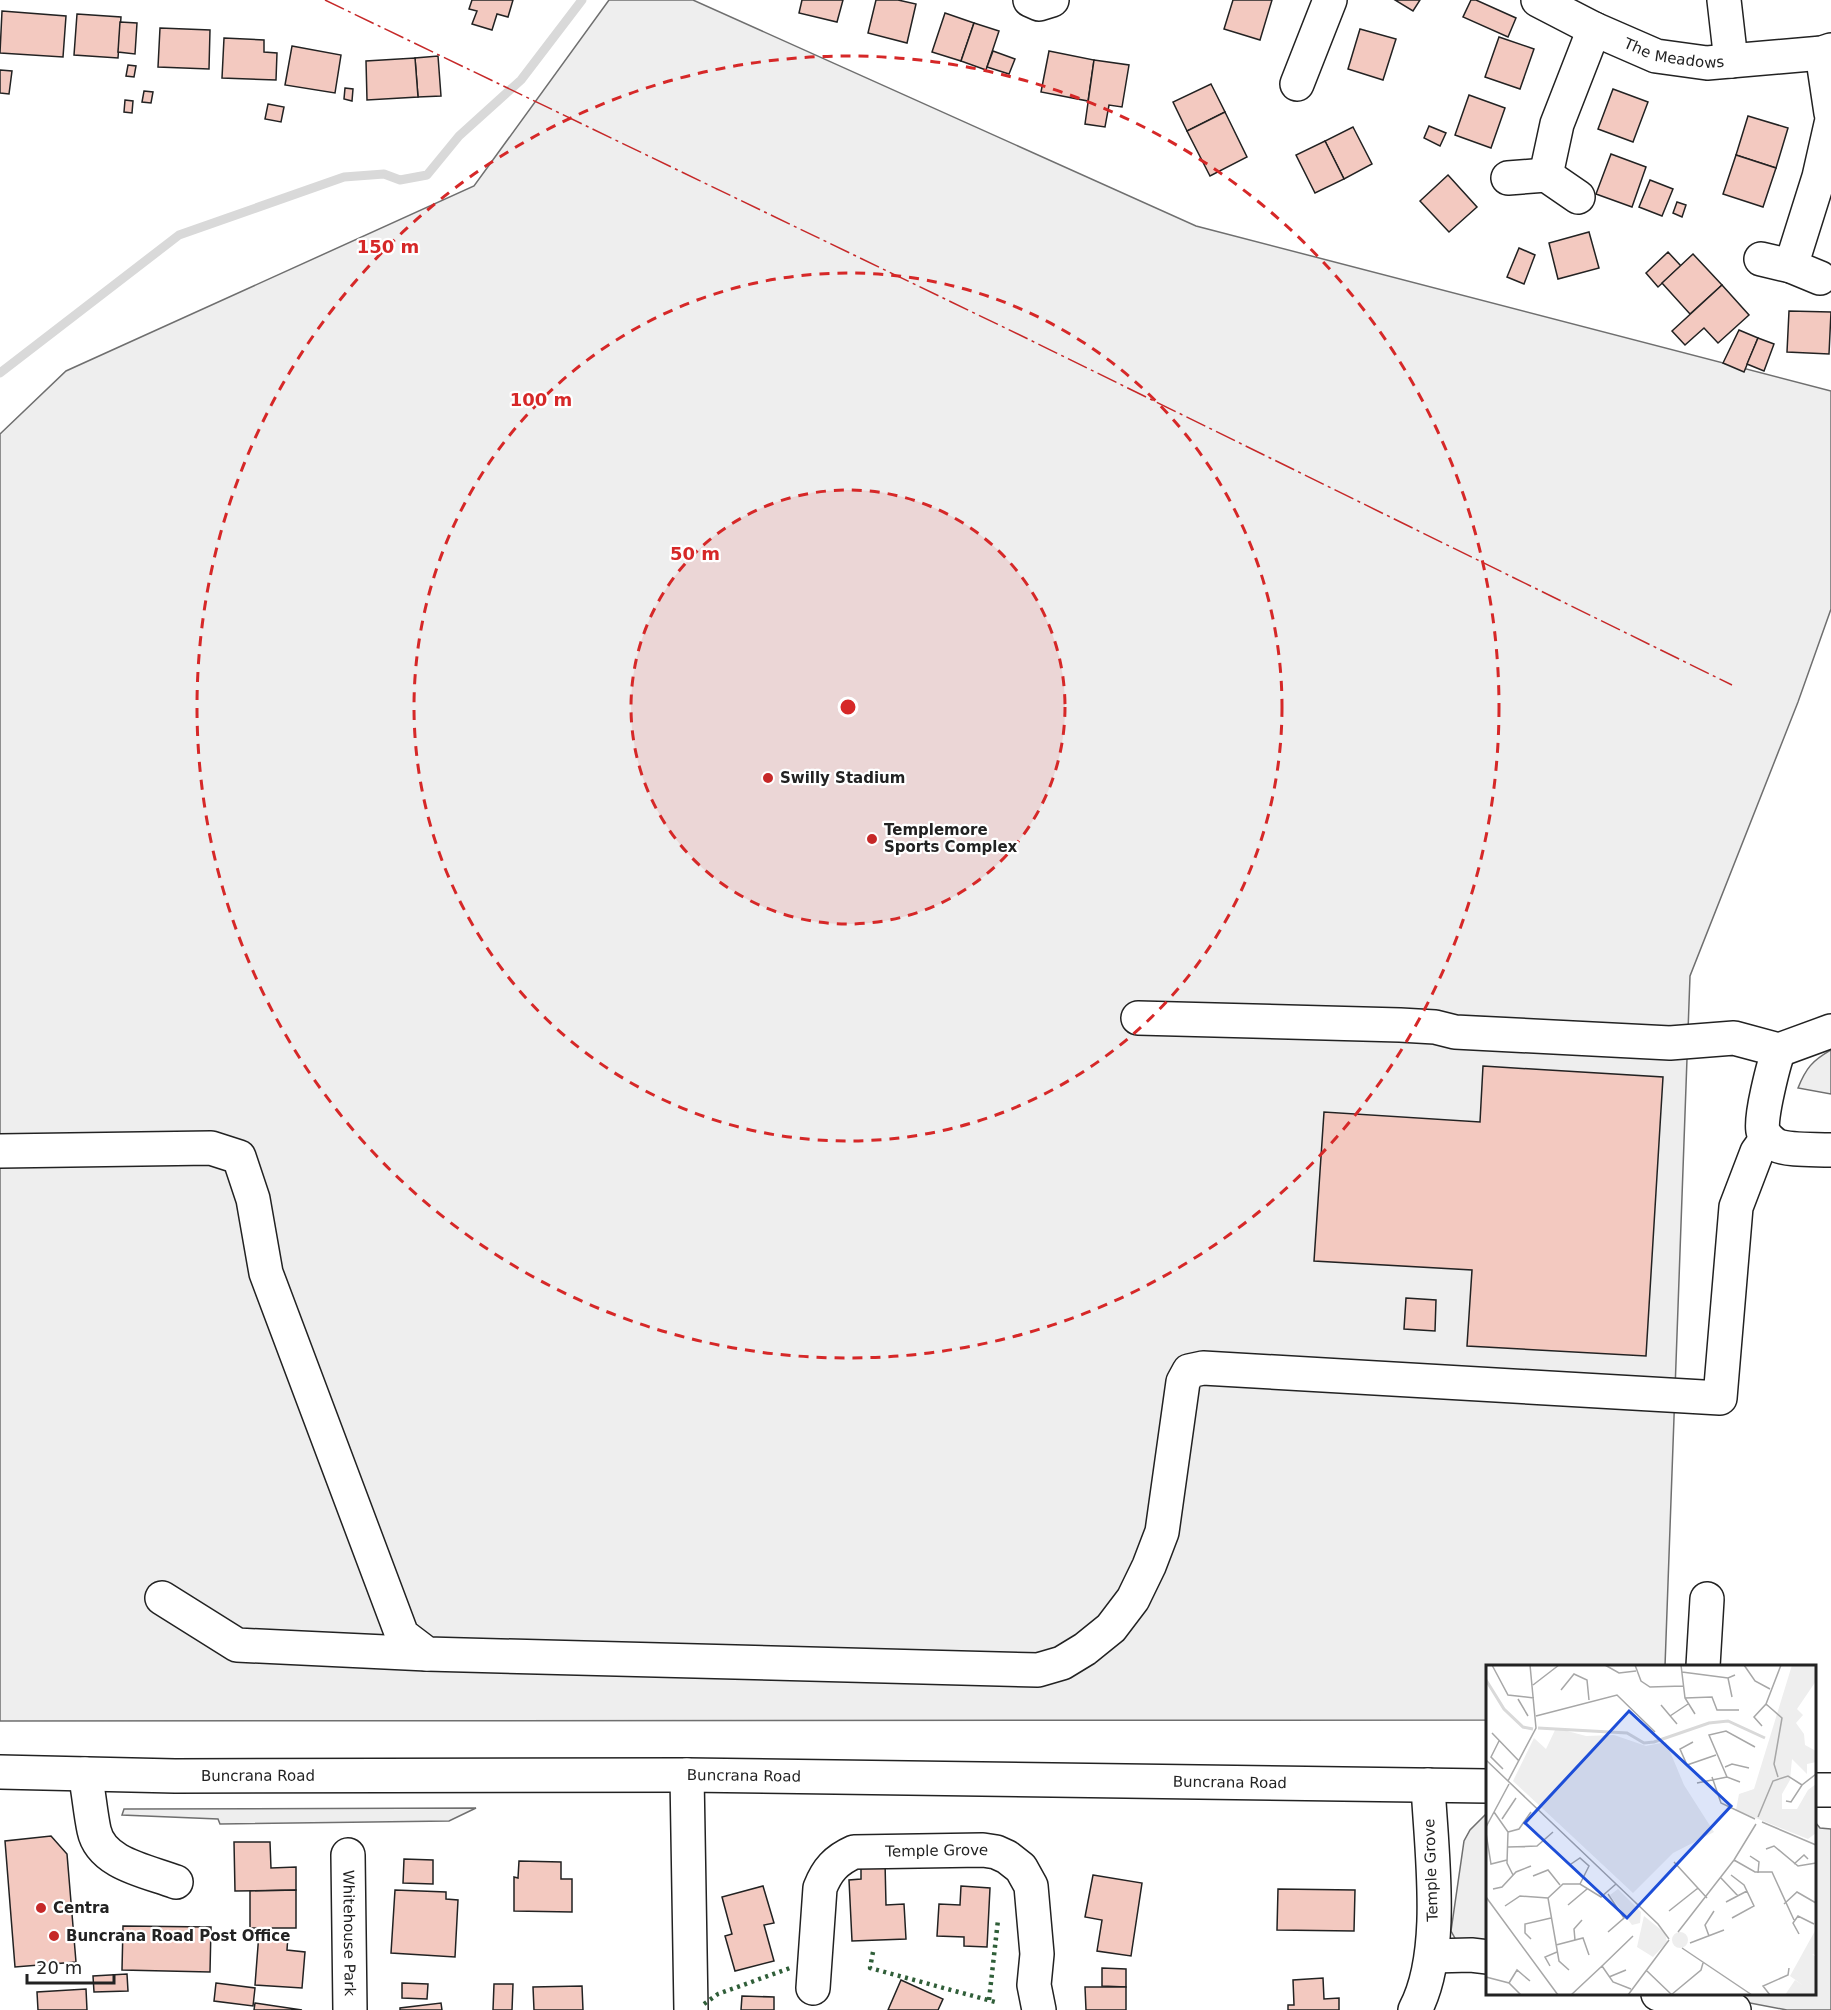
<svg xmlns="http://www.w3.org/2000/svg" width="1831" height="2010" font-family="'DejaVu Sans',sans-serif">
  <style>
    .green { fill: #eee; stroke: #6f6f6f; stroke-width: 1.5 }
    .lines { fill: none; stroke-linecap: round; stroke-linejoin: round }
    .stream { stroke: #d9d9d9; stroke-width: 9 }
    .building { fill: #f3c9c0; stroke: #222; stroke-width: 1.5 }
    .minor-casing { stroke: #222; stroke-width: 36 }
    .highway-casing { stroke: #222; stroke-width: 36 }
    .minor { stroke: #fff; stroke-width: 33 }
    .highway { stroke: #fff; stroke-width: 33 }
    .hedge { stroke: #2f5e38; stroke-width: 4.5; stroke-dasharray: 3 4.5; stroke-linecap: butt }
    .power { stroke: #c62828; stroke-width: 1.5; stroke-dasharray: 21 4.5 3 4.5; stroke-linecap: butt }
    .ring { fill: none; stroke: #d62828; stroke-width: 3; stroke-dasharray: 10 8 }
    .poi-dot { fill: #c62828; stroke: #fff; stroke-width: 2 }
    .labels { text-anchor: middle; dominant-baseline: central; stroke-width: 4.5; stroke-linejoin: round; paint-order: stroke }
    .street-label { font-size: 15px; fill: #222; stroke: #fff }
    .poi-label { font-size: 15px; font-weight: bold; fill: #222; stroke: #fff; text-anchor: start }
    .inset-river { fill: none; stroke: #d9d9d9; stroke-width: 3 }
    .inset-road { fill: none; stroke: #a7a7a7; stroke-width: 1.5 }
    .view { fill: #1d4ed8; fill-opacity: 0.15; stroke: #1d4ed8; stroke-width: 3 }
    .inset-edge { fill: none; stroke: #222; stroke-width: 3 }
    .centre { fill: #d62828; stroke: #fff; stroke-width: 3 }
    .ring-label { font-size: 18px; text-anchor: middle; font-weight: bold; fill: #d62828; stroke: #fff; stroke-width: 4.5; stroke-linejoin: round; paint-order: stroke }
  </style>
  <rect width="100%" height="100%" fill="#fff"/>
  <!-- green -->
  <g class="green">
    <path d="M609,0h84l503,226 635,165v218l-33,93 -108,274 -25,690h-177l-1,54 -1487,1v-1287l66,-63 408,-185z"/>
    <path d="M1831,1050v44l-33,-6c8,-20 14,-27 33,-38z"/>
    <path d="M476,1808l-27,13 -229,3 -2,-5 -96,-4 2,-6z"/>
    <path d="M1487,1813v-1v134l-31,-6 -5,-9 13,-90 6,-11z"/>
    <path d="M1815,1822l5,6 11,1v181h-44l-84,-16h111z"/>
  </g>
  <g class="lines">
    <!-- stream -->
    <path class="stream" d="M0,373l179,-138 165,-58 40,-3 16,6 27,-5 32,-39 62,-56 61,-80"/>
  </g>
  <!-- building -->
  <g class="building">
    <path d="M472,0h41l-5,17 -11,-3 -5,16 -20,-6 5,-13 -8,-2z"/>
    <path d="M802,0h41l-6,22 -38,-9z"/>
    <path d="M876,0h22l18,4 -9,39 -39,-10z"/>
    <path d="M1233,0h39l-12,40 -36,-11z"/>
    <path d="M1395,0h25l-7,11z"/>
    <path d="M1471,0h5l40,18 -8,19 -45,-20z"/>
    <path d="M2,11l64,5 -3,41 -63,-4z"/>
    <path d="M945,13l29,10 -13,38 -29,-9z"/>
    <path d="M77,14l44,3 -3,41 -44,-3z"/>
    <path d="M120,22l17,1 -2,31 -17,-2z"/>
    <path d="M974,23l25,8 -13,39 -25,-9z"/>
    <path d="M160,28l50,2 -1,39 -51,-2z"/>
    <path d="M1360,29l36,10 -13,41 -35,-11z"/>
    <path d="M1499,37l35,12 -14,40 -35,-12z"/>
    <path d="M224,38l40,2v12l13,1 -1,27 -54,-2z"/>
    <path d="M292,46l49,9 -6,38 -50,-8z"/>
    <path d="M993,51l22,8 -6,15 -22,-7z"/>
    <path d="M1049,51l45,9 -6,41 -47,-9z"/>
    <path d="M438,56l3,40 -23,1 -3,-39z"/>
    <path d="M415,58l3,39 -51,3 -1,-39z"/>
    <path d="M1094,60l35,5 -7,42 -13,-2 -4,22 -20,-3z"/>
    <path d="M128,65l8,1 -2,11 -8,-1z"/>
    <path d="M0,70l12,1 -3,23 -9,-1z"/>
    <path d="M1211,84l14,28 -38,19 -14,-29z"/>
    <path d="M345,88l8,1 -1,12 -8,-2z"/>
    <path d="M1613,89l35,13 -15,40 -35,-13z"/>
    <path d="M144,91l9,1 -2,11 -9,-1z"/>
    <path d="M1469,95l36,13 -14,40 -36,-13z"/>
    <path d="M125,100l8,1 -1,12 -8,-1z"/>
    <path d="M268,104l16,3 -3,15 -16,-3z"/>
    <path d="M1225,112l22,45 -37,19 -23,-45z"/>
    <path d="M1748,116l40,12 -12,40 -40,-13z"/>
    <path d="M1429,126l17,7 -6,13 -16,-8z"/>
    <path d="M1353,127l19,37 -28,15 -19,-38z"/>
    <path d="M1325,141l19,38 -29,14 -19,-38z"/>
    <path d="M1611,154l35,13 -14,40 -36,-13z"/>
    <path d="M1736,155l40,13 -13,39 -40,-13z"/>
    <path d="M1448,175l29,32 -28,25 -29,-31z"/>
    <path d="M1650,180l23,9 -11,27 -23,-9z"/>
    <path d="M1677,202l9,3 -4,12 -9,-4z"/>
    <path d="M1589,232l10,36 -41,11 -9,-36z"/>
    <path d="M1519,248l16,7 -11,29 -17,-7z"/>
    <path d="M1668,252l13,14 -23,21 -12,-14z"/>
    <path d="M1693,254l29,31 -32,29 -28,-31z"/>
    <path d="M1722,285l27,30 -31,28 -14,-15 -19,17 -13,-14z"/>
    <path d="M1789,311l42,1 -2,42 -42,-2z"/>
    <path d="M1739,330l19,8 -14,34 -21,-9z"/>
    <path d="M1758,338l16,6 -10,27 -17,-7z"/>
    <path d="M1483,1066l180,11 -17,279 -179,-10 5,-76 -158,-9 10,-149 156,10z"/>
    <path d="M1406,1298l30,2 -1,31 -31,-2z"/>
    <path d="M51,1836l16,18 9,108 -61,5 -10,-126z"/>
    <path d="M234,1842h36l1,26 25,-1v23l-61,1z"/>
    <path d="M404,1859l29,1v24l-30,-1z"/>
    <path d="M519,1861l42,1v17h11v33l-58,-1v-34l4,1z"/>
    <path d="M885,1862l1,43 18,-1 2,35 -54,2 -3,-61 12,-1v-16z"/>
    <path d="M1093,1875l49,8 -11,73 -34,-5 5,-31 -17,-3z"/>
    <path d="M763,1886l11,37 -10,2 10,36 -39,10 -10,-35 7,-2 -10,-37z"/>
    <path d="M961,1886l29,2 -3,59 -23,-1v-9l-27,-1 2,-32 21,1z"/>
    <path d="M1278,1889l77,1 -1,41 -77,-1z"/>
    <path d="M296,1890v38h-46v-37z"/>
    <path d="M395,1890l51,2v7l12,1 -3,57 -64,-4z"/>
    <path d="M123,1926l88,1 -1,45 -88,-2z"/>
    <path d="M259,1933l29,2 -1,15 18,2 -3,36 -47,-3z"/>
    <path d="M1102,1968l24,1v18l-24,-1z"/>
    <path d="M127,1974l1,17 -34,1 -1,-16z"/>
    <path d="M1323,1978l1,21 15,-1v12h-51v-5h6l-1,-25z"/>
    <path d="M901,1980l42,19 -5,11h-50z"/>
    <path d="M216,1983l39,5 -2,18 -39,-5z"/>
    <path d="M402,1983l26,1 -1,15 -25,-1z"/>
    <path d="M494,1984h19l-1,26h-19z"/>
    <path d="M582,1986l1,24h-49l-1,-23z"/>
    <path d="M1085,1987h41v23h-40z"/>
    <path d="M86,1989l1,21h-49l-1,-18z"/>
    <path d="M742,1996l32,1v13h-33z"/>
    <path d="M255,2003l47,7h-48z"/>
    <path d="M441,2003l1,7h-42v-2z"/>
  </g>
  <g class="lines">
    <!-- minor casing -->
    <g class="minor-casing">
      <g id="minor">
        <path d="M1030,0l9,4 13,-4"/>
        <path id="s1" d="M1538,0l56,29 62,27 51,7 115,-10 9,-3"/>
        <path d="M1724,0l7,61"/>
        <path d="M1822,53l9,60"/>
        <path d="M1297,84l33,-84"/>
        <path d="M1546,175l11,-51 37,-95"/>
        <path d="M1508,178l38,-3 32,22"/>
        <path d="M1761,259l30,7 29,12"/>
        <path d="M1791,266l28,-89 12,-53"/>
        <path d="M1138,1018l262,7 35,2 20,5 215,11 64,-5 45,12 52,-19"/>
        <path d="M1779,1050c-5,12 -20,71 -16,81 2,5 8,11 13,14 13,6 40,4 55,5"/>
        <path d="M0,1151l211,-3 28,9 14,42 13,74 136,362 25,19 611,16 24,-7 23,-14 26,-21 22,-29 16,-33 13,-34 21,-150 6,-11 14,-3 517,30 16,-191 21,-55 10,-14"/>
        <path d="M162,1598l75,47 190,9"/>
        <path d="M1703,1666l4,-67"/>
        <path d="M85,1774c4,19 5,37 9,56 7,34 53,41 82,52"/>
        <path d="M687,1775l4,235"/>
        <path id="s2" d="M348,1855l2,155"/>
        <path d="M1432,1956l39,-1 17,2"/>
        <path id="s3" d="M813,1988l7,-100c7,-18 16,-28 34,-36l129,-2 13,2 11,5 14,11 10,18 6,68 -3,31 5,25"/>
        <path d="M1658,1994l76,16"/>
        <path d="M1415,2010c31,-58 16,-160 13,-225"/>
      </g>
    </g>
    <!-- highway casing -->
    <g class="highway-casing">
      <g id="highway">
        <path id="s4" d="M0,1772l175,4 512,-1 801,11"/>
        <path d="M1814,1790h17"/>
      </g>
    </g>
    <!-- minor -->
    <use href="#minor" class="minor"/>
    <!-- highway -->
    <use href="#highway" class="highway"/>
    <!-- hedge -->
    <g class="hedge">
      <path d="M873,1952l-3,16 129,35"/>
      <path d="M989,2000l9,-80"/>
      <path d="M704,2004l14,-10 72,-26"/>
    </g>
    <!-- power -->
    <path class="power" d="M325,0l701,338 706,347"/>
  </g>
  <!-- distance rings -->
  <circle cx="848" cy="707" r="217" fill="#d62828" fill-opacity=".12"/>
  <g class="ring">
    <circle cx="848" cy="707" r="217"/>
    <circle cx="848" cy="707" r="434"/>
    <circle cx="848" cy="707" r="651"/>
  </g>
  <!-- markers -->
  <g class="poi-dot">
    <circle cx="768" cy="778" r="6"/>
    <circle cx="872" cy="839" r="6"/>
    <circle cx="41" cy="1908" r="6"/>
    <circle cx="54" cy="1936" r="6"/>
  </g>
  <g class="labels">
    <!-- street labels -->
    <g class="street-label">
      <text stroke="none"><textPath href="#s1" startOffset="148">The Meadows</textPath></text>
      <text stroke="none"><textPath href="#s4" startOffset="258">Buncrana Road</textPath></text>
      <text stroke="none"><textPath href="#s4" startOffset="744">Buncrana Road</textPath></text>
      <text stroke="none"><textPath href="#s4" startOffset="1230">Buncrana Road</textPath></text>
      <text stroke="none"><textPath href="#s3" startOffset="234">Temple Grove</textPath></text>
      <text transform="translate(1431 1870) rotate(-92)">Temple Grove</text>
      <text stroke="none"><textPath href="#s2" startOffset="78">Whitehouse Park</textPath></text>
    </g>
    <!-- poi labels -->
    <g class="poi-label">
      <text x="780" y="778">Swilly Stadium</text>
      <text x="884" y="830">Templemore<tspan x="884" dy="17">Sports Complex</tspan></text>
      <text x="53" y="1908">Centra</text>
      <text x="66" y="1936">Buncrana Road Post Office</text>
    </g>
  </g>
  <!-- overview -->
  <g transform="translate(1486 1665)">
    <rect width="330" height="330" fill="#fff"/>
    <path d="M306,0h24v16l-19,28 6,6 -7,8 8,11 1,11 11,6v11l-9,2v10l-15,-15 -2,21 -8,14v15h15l11,-19 8,-6v49l-8,6 -72,-29 3,-16 15,-5zM70,63l30,8 28,-1 32,11 20,-4 18,43 30,47 -41,21 -40,40 -120,-112 21,-43 12,11zM132,224l23,23 -1,11 -8,2 -22,-30zM158,251l21,17 2,9 -14,15 -16,-10zM330,264v26l-4,-1 4,3v36l-3,-2 3,4h-31l10,-15 9,6 -14,-10zM186 275a8 8 0 1 1 16 0a8 8 0 1 1-16 0Z" fill="#eee"/>
    <path class="inset-river" d="M0,15l18,29 19,18 10,2M52,63l89,5 17,10 10,-1 55,-19 19,-2 37,17"/>
    <path class="inset-road" d="M6,0l16,30 26,3M119,0l14,8 17,-2M149,0l6,16 9,6 33,-1M195,0l4,33 10,16M258,0l11,16 15,8M196,7l46,6 7,-3M242,13l4,19M47,20l26,-20M75,25l13,-16 13,6 2,20M199,33l27,-1 5,13h22M32,34l10,17M280,39l16,14 -8,46 4,13M175,40l16,19M50,51l81,-21 38,37M184,51l18,-12M276,61l-8,-9 12,-13 15,-39M6,68l27,28M13,76l-8,16 12,12M207,77l-13,7 7,16 29,-10M0,95l172,164 11,15M239,102l7,-3 17,4M226,112l9,26 34,16M241,112l-18,-42 17,-4 29,16M22,116l28,-53 -6,-63M211,118l30,-6 13,5M300,136l5,1 11,-17 14,-11M8,147l14,20 -1,31 6,12M272,152l15,-36 15,-5 14,9M16,154l14,-21M276,157l54,23M0,162l23,-43M22,167l11,-3 12,-17M0,168l5,31 16,-4M22,182l29,-1 16,-14M280,184l8,-3 24,20 18,-3M264,191l9,6 -1,11M248,195l21,12h17l22,48M188,197l33,36M85,199l9,-6 9,8 -9,18M308,199l10,-9 4,4M245,210l13,10 10,21 -22,12M47,211l15,-6 12,15M235,213l17,18M7,224l9,-2 14,-15 15,-6M122,229l16,24 -16,14M0,232l72,98M240,237l21,-11M298,239l13,-12 19,11M82,240l19,-16M19,241l15,-10 28,2M183,246l29,-23M192,267l56,-72 22,-36M313,269l-6,-11 5,-7 16,8M223,271l-4,-11 9,-14M45,274l-6,-6v-9l26,-6M89,275l-1,-11 8,-9M204,278l34,-13M70,280l27,-7 6,17M196,283l70,47M64,301l-5,-9 12,-5M83,305l-10,-9 -11,-63 15,-14h17l21,13 15,-13M161,306l25,24M0,312l23,6 12,12M123,312l17,-7M23,318l8,-13 13,11M145,324l-18,-7 -11,-16 31,-30M85,330l31,-29M142,330l41,-55M185,330l30,-25 2,-7M284,330l-7,-9 25,-11 1,-7"/>
    <path class="view" d="M143,46l102,95 -104,112 -102,-95z"/>
    <rect width="330" height="330" class="inset-edge"/>
  </g>
  <circle cx="848" cy="707" r="9" class="centre"/>
  <g class="ring-label">
    <text x="388" y="253">150 m</text>
    <text x="541" y="406">100 m</text>
    <text x="695" y="560">50 m</text>
  </g>
  <!-- scale -->
  <path d="M27 1974v9h87v-9" fill="none" stroke="#222222" stroke-width="3"/>
  <text x="36" y="1974" font-size="18" fill="#222222" stroke="#ffffff" stroke-width="4.5" paint-order="stroke">20 m</text>
</svg>
